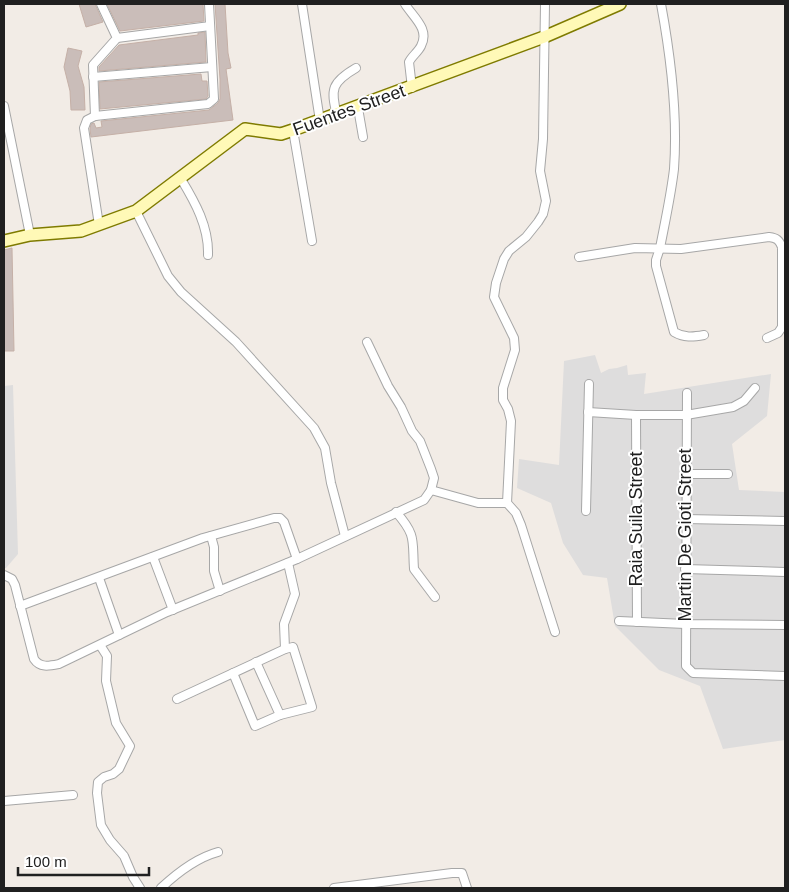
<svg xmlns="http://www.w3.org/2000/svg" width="789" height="892" font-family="Arial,sans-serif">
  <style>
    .residential { fill: #dedddd }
    .building { fill: #cabdb9; stroke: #c5b0a7 }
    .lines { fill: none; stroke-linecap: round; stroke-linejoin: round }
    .street-casing { stroke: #a7a7a7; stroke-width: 10 }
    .secondary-casing { stroke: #7f7b00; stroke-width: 14 }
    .street { stroke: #fff; stroke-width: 8 }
    .secondary { stroke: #fff9b7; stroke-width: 11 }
    .labels { text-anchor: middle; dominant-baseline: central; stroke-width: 4; stroke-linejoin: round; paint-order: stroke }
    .street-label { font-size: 18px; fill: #202020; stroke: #fff }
  </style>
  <rect width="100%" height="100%" fill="#f2ece6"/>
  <!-- residential -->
  <g class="residential">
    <path d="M595,355l6,18 8,-4 8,-1 10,-3 1,10 18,-2 -2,21 127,-20 -4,42 -35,28 7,46 46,2v248l-62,9 -23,-63 -41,-16 -44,-44 -8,-48 -24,-3 -20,-32 -12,-40 -34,-15 2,-29 40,6 5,-104z"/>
    <path d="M13,385l5,169 -12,14h-2v-182z"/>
  </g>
  <!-- building -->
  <g class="building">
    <path d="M79,4h16l8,18 -17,5z"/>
    <path d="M107,4h96l1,17 -84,10z"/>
    <path d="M215,4h10l3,49 3,15 -5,1 7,51 -142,17 -1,-8 1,-5 3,-1 2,5 6,-1 -1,-6 108,-11 9,-7 2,-4v-20z"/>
    <path d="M205,32l1,30 -107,9v-4l20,-22 79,-10v-2z"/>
    <path d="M68,48l14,3 -4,15 6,21 1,23h-14l-1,-19 -6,-24z"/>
    <path d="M201,74l1,7h5l1,15 -2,3 -106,10 -1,-27z"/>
    <path d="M12,248l2,103h-10v-101z"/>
  </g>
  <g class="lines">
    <!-- street casing -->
    <g class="street-casing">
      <g id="street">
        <path d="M302,4l18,117"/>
        <path d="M405,4c8,13 25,25 16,42 -3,6 -9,10 -12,16l3,26"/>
        <path d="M661,4c10,54 17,109 13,165 -3,26 -9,53 -14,79l-4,12v6l18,66c10,6 19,5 30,3"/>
        <path d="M117,38l93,-12"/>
        <path d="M93,77l119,-10"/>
        <path d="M4,106l26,129"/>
        <path d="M358,108l5,29"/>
        <path d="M337,115c-7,-26 -5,-33 19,-47"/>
        <path d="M95,116l-2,-51 24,-27 -16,-34"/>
        <path d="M293,130l19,111"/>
        <path d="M181,179c14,23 28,48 27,76"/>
        <path d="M136,211l32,65 13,16 55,50 78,86 11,20 6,35 14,53"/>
        <path d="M99,225l-15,-97 3,-8 8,-4 113,-12 6,-5 -5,-95"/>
        <path d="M579,257l56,-9 46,1 88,-12c8,1 10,3 13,10v80l-4,6 -11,5"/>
        <path d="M687,393l-1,273 7,7 92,3"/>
        <path d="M588,412l48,3h50l47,-8 11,-6 11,-13"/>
        <path d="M636,415l1,207"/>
        <path d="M686,474h42"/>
        <path d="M431,490l47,13h29l9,10 5,12 34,107"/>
        <path d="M507,503l4,-82 -3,-12 -5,-9v-12l12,-38 -1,-12 -20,-41 2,-14 8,-24 5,-8 17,-14 12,-15 5,-8 3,-13 -6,-30 3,-32 2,-135"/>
        <path d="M586,511l3,-127"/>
        <path d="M396,512c21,24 16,28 18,57l21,28"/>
        <path d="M685,519l100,2"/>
        <path d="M211,536l3,11v24l6,20"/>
        <path d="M153,557l20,53"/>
        <path d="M685,569l100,3"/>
        <path d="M4,575l8,4 3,6 19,74c6,9 15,7 25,5l108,-52 130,-53 127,-59 7,-10 3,-12 -3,-9 -11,-28 -8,-10 -11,-24 -13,-21 -21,-44"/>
        <path d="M99,578l20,57"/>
        <path d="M20,606l183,-68 71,-20h6l4,4 13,37"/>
        <path d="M619,621l66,3 100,1"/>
        <path d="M100,645l7,11 -1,25 10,42 14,23 -11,23 -6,5 -9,3 -6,5 -1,11 4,32 9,15 14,16 9,21 7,11"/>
        <path d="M233,673l22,53 25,-11 -24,-53"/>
        <path d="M177,699l108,-50 -1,-25 11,-30 -7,-31"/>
        <path d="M280,715l32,-8 -19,-60 -8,2"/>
        <path d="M4,801l69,-6"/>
        <path d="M161,888c17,-16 35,-30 57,-36"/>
        <path d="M334,888l118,-15h10l5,15"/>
      </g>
    </g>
    <!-- secondary casing -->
    <g class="secondary-casing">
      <path id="secondary" d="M4,241l26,-6 51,-4 55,-20 109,-82 36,5 12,-4 251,-93 76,-33"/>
    </g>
    <!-- street -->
    <use href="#street" class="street"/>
    <!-- secondary -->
    <use href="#secondary" class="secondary"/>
  </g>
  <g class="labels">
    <!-- street labels -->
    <g class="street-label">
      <text transform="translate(349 110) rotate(-20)">Fuentes Street</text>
      <text transform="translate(636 519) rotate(-90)">Raia Suila Street</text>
      <text transform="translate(685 535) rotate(-90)">Martin De Gioti Street</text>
    </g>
  </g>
  <!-- border -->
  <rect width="789" height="892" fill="none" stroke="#202020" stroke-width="10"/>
  <!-- scale -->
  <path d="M18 867v8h131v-8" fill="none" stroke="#202020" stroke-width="2.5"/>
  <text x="25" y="867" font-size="15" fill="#202020" stroke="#ffffff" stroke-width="4" paint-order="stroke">100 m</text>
</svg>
